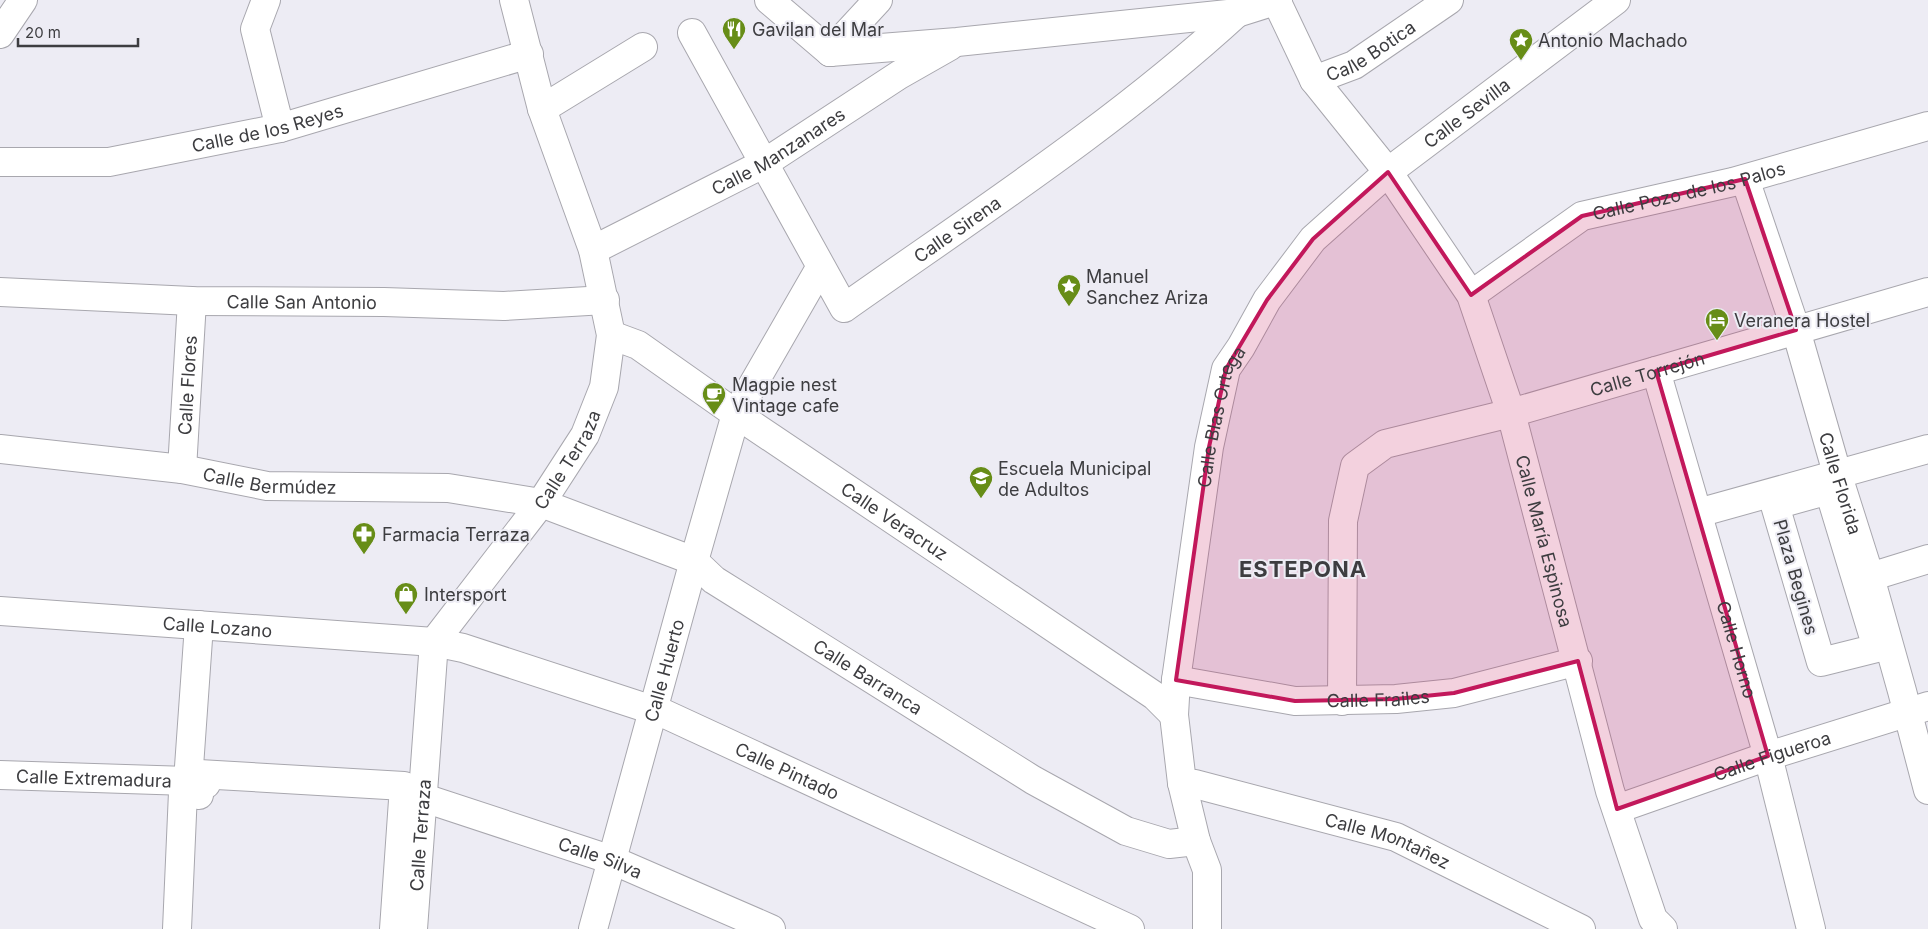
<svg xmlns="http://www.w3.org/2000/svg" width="1928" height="929" font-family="Inter,sans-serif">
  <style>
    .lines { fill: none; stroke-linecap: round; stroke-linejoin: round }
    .minor-casing { stroke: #a8a7ae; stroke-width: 30 }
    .minor { stroke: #fff; stroke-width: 28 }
    .marked { fill: #c2185b; fill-opacity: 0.2; stroke: #c2185b; stroke-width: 4; stroke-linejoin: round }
    .labels { text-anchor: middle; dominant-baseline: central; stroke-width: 4; stroke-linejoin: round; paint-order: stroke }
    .poi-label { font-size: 18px; fill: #3d3d40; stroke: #edecf4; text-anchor: start }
    .street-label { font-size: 18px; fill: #3d3d40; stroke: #edecf4 }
    .district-label { font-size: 22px; font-weight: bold; letter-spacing: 1px; fill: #3d3d40; stroke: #edecf4 }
  </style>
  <rect width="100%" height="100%" fill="#edecf4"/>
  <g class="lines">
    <!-- minor casing -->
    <g class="minor-casing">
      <g id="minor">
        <path d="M266,0l-11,29 25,99"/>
        <path d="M769,0l61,52"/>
        <path id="s1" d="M1276,0l38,80 74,92 83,123 40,118 99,378 43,128 10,10"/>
        <path id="s2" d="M692,33l152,275c133,-94 272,-184 393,-295"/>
        <path d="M0,34l23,-34"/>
        <path d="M830,52l127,-10 280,-29 41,-13"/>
        <path d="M830,52l48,-52"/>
        <path id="s3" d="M1314,80l40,-15 95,-65"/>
        <path d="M542,109l101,-62"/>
        <path id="s4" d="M0,162h109l171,-34 249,-74"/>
        <path id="s5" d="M1745,179l51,151 41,143 33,104 32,114 26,99"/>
        <path id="s6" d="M593,250l170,-86 136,-89 51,-29"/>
        <path id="s7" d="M0,292l192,9 192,1 120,4 101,-6"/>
        <path id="s8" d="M1471,295l111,-79 151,-34 195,-56"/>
        <path id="s9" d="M611,335l27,10 98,69 419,282 19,19"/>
        <path id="s10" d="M1656,371l112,385 43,173"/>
        <path id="s11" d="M0,449l182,20 85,17 181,2 93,15 153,58 20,19 319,200 93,51 43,13 27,-3"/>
        <path id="s12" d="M182,469l10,-168"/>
        <path d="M1829,490l48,158 -56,14 -46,-157z"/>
        <path d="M1698,513l230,-64"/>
        <path d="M1870,577l58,-18"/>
        <path id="s13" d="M0,611l434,31 29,6 202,66 465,215"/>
        <path id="s14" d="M1176,680l119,21 101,-2 58,-6 124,-32"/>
        <path id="s15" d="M1342,701l1,-180 12,-55 30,-22 126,-31 417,-121"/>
        <path id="s16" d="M0,775l188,6 18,3"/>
        <path d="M188,781l11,-156"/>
        <path id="s17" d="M1182,783l13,1 201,53 185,92"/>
        <path id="s18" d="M424,798l188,62 159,69"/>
        <path id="s19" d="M1617,809l151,-53 160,-50"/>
        <path d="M177,929l6,-137 16,3v-21l205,12 -10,143"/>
        <path id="s20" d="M413,929l21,-287 107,-139 44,-68 19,-48 7,-52 -18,-85 -51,-141 -28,-109"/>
        <path id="s21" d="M593,929l101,-368 42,-147 84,-146"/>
        <path id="s22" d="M1207,929v-59l-11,-29 -14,-58 -8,-68 2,-35 33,-233 17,-78 15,-22 26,-47 46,-61 75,-67 228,-172"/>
      </g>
    </g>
    <!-- minor -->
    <use href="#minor" class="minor"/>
  </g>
  <!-- marked area -->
  <path class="marked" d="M1388,172l83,123 111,-79 163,-37 51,151 -140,41 112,385 -151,53 -39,-148 -124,32 -58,6 -101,2 -119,-21 33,-233 17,-78 41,-69 46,-61z"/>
  <!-- icons -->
  <defs>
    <g id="restaurant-pin" transform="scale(1.25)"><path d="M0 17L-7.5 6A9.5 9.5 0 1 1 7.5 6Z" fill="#678d17" stroke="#edecf4"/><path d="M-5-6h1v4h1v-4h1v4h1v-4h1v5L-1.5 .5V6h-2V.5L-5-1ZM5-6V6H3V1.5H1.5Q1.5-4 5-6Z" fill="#fff"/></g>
    <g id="sight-pin" transform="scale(1.25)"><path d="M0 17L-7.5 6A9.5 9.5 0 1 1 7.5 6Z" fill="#678d17" stroke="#edecf4"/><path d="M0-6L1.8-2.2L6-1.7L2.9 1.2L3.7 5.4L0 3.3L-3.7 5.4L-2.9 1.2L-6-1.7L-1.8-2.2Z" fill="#fff"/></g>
    <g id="hotel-pin" transform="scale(1.25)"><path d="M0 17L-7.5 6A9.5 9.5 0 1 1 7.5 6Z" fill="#678d17" stroke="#edecf4"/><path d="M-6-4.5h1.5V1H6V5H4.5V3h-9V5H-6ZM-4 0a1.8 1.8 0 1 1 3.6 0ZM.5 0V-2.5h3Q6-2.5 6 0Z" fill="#fff"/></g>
    <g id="cafe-pin" transform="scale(1.25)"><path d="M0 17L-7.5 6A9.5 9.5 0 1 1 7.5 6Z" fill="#678d17" stroke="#edecf4"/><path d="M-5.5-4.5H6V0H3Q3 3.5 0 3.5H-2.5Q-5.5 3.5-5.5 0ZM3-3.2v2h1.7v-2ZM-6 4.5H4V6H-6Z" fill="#fff"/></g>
    <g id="school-pin" transform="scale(1.25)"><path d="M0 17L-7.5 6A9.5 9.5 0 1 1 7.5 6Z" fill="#678d17" stroke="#edecf4"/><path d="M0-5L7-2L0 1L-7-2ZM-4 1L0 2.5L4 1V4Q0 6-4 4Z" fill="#fff"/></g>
    <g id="pharmacy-pin" transform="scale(1.25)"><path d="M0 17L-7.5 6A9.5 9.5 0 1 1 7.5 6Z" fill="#678d17" stroke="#edecf4"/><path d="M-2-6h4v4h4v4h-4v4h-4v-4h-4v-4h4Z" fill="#fff"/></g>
    <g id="shop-pin" transform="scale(1.25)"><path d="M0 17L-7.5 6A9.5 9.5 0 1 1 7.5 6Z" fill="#678d17" stroke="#edecf4"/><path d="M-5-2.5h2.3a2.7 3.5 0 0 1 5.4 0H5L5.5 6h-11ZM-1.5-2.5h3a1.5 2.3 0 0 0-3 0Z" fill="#fff"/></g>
  </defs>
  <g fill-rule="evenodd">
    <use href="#restaurant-pin" x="734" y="29"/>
    <use href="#sight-pin" x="1521" y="40"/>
    <use href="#sight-pin" x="1069" y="286"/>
    <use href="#hotel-pin" x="1717" y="320"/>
    <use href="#cafe-pin" x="714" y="394"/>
    <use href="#school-pin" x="981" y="478"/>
    <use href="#pharmacy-pin" x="364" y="534"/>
    <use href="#shop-pin" x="406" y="594"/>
  </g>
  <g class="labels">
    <!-- poi labels -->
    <g class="poi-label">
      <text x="752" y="29">Gavilan del Mar</text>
      <text x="1538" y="40">Antonio Machado</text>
      <text x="1086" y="276">Manuel<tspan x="1086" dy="21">Sanchez Ariza</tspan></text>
      <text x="1734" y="320">Veranera Hostel</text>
      <text x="732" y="384">Magpie nest<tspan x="732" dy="21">Vintage cafe</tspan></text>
      <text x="998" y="468">Escuela Municipal<tspan x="998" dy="21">de Adultos</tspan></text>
      <text x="382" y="534">Farmacia Terraza</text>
      <text x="424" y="594">Intersport</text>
    </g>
    <!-- street labels -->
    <g class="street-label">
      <text stroke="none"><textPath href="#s3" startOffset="64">Calle Botica</textPath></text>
      <text stroke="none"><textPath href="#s22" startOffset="924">Calle Sevilla</textPath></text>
      <text stroke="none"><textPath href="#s4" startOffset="271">Calle de los Reyes</textPath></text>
      <text stroke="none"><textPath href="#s6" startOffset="210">Calle Manzanares</textPath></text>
      <text stroke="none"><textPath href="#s8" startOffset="246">Calle Pozo de los Palos</textPath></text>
      <text stroke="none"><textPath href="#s2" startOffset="452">Calle Sirena</textPath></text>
      <text stroke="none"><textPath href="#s7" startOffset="302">Calle San Antonio</textPath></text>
      <text stroke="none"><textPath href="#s15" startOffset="545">Calle Torrejón</textPath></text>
      <text stroke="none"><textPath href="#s12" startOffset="84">Calle Flores</textPath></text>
      <text stroke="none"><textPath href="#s22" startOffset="521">Calle Blas Ortega</textPath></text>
      <text stroke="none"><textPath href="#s20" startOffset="514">Calle Terraza</textPath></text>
      <text stroke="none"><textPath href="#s11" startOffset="272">Calle Bermúdez</textPath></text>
      <text stroke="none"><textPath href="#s5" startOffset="319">Calle Florida</textPath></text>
      <text stroke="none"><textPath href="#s9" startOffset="340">Calle Veracruz</textPath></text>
      <text stroke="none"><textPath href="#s1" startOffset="612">Calle María Espinosa</textPath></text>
      <text transform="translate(1796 577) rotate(74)">Plaza Begines</text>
      <text stroke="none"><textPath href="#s13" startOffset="218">Calle Lozano</textPath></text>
      <text stroke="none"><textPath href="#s10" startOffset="290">Calle Horno</textPath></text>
      <text stroke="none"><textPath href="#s21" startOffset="268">Calle Huerto</textPath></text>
      <text stroke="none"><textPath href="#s11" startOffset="918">Calle Barranca</textPath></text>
      <text stroke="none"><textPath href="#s14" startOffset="204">Calle Frailes</textPath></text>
      <text stroke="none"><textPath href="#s19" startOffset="164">Calle Figueroa</textPath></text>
      <text stroke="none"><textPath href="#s13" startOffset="812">Calle Pintado</textPath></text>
      <text stroke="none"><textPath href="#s16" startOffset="94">Calle Extremadura</textPath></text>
      <text stroke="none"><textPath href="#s20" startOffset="94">Calle Terraza</textPath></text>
      <text stroke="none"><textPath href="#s17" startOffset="214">Calle Montañez</textPath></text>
      <text stroke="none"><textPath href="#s18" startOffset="186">Calle Silva</textPath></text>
    </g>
    <!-- district labels -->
    <g class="district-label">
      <text x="1303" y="569">ESTEPONA</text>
    </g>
  </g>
  <!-- scale -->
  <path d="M18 38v8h120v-8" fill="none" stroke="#3d3d40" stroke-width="2.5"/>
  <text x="25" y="38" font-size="15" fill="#3d3d40" stroke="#edecf4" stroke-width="4" paint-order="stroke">20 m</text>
</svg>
